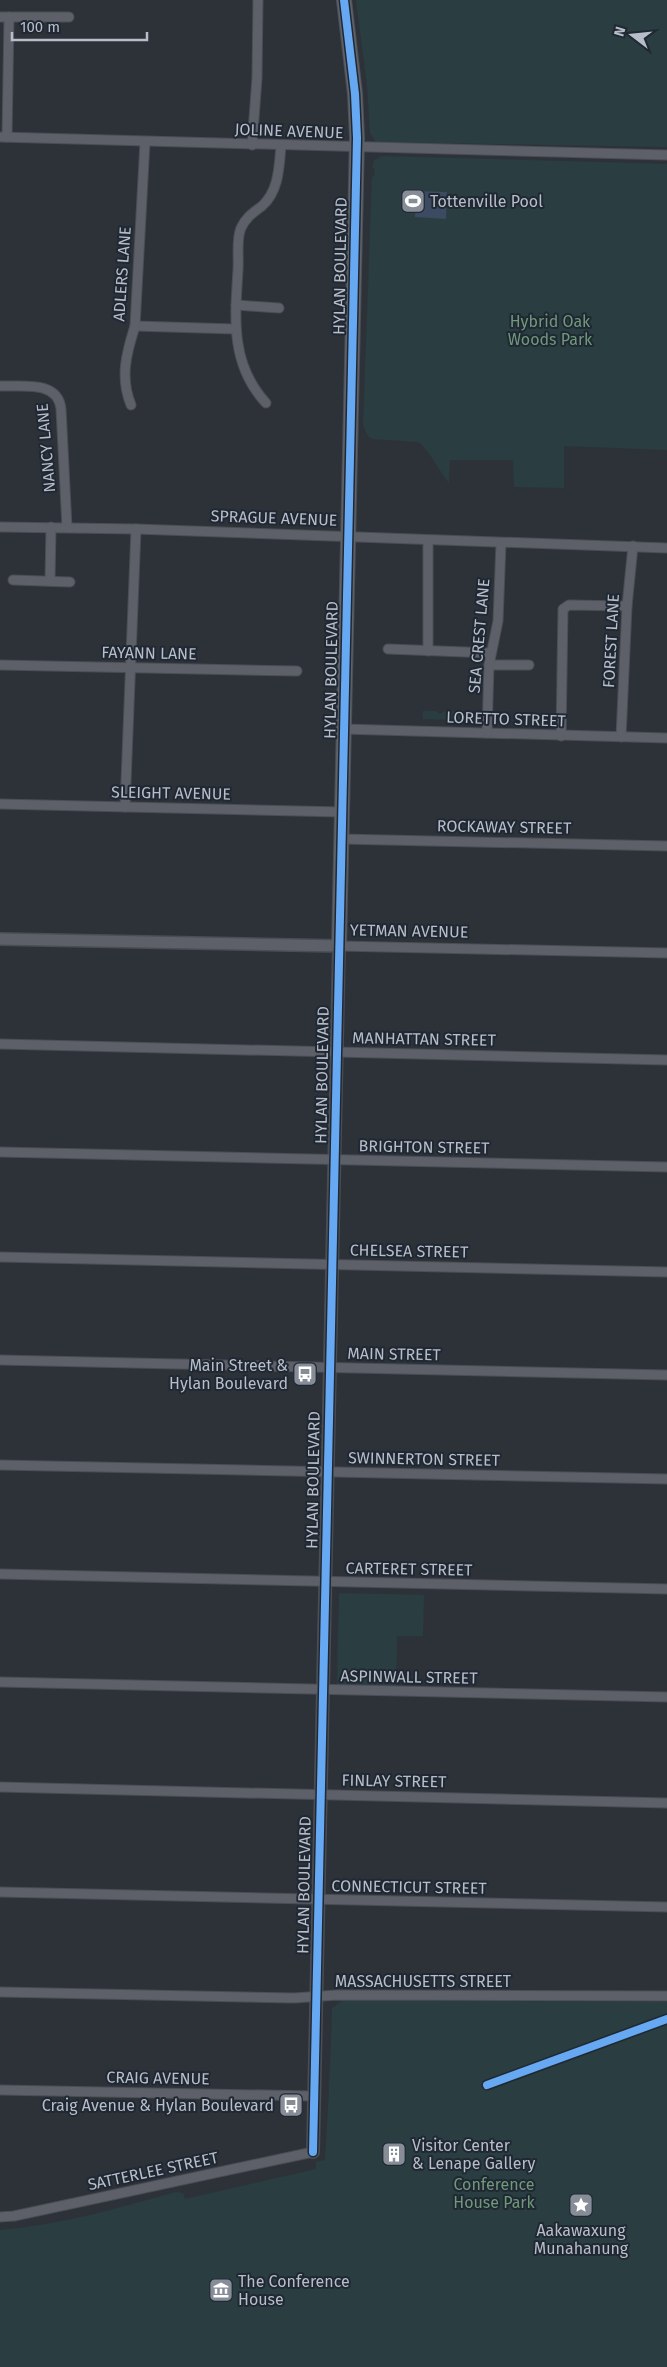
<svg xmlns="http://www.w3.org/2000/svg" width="667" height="2367" font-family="'Fira Sans',sans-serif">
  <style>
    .green { fill: #2a3d40 }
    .water { fill: #3c4b62 }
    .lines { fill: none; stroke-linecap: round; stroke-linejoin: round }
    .minor-casing { stroke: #4a4e54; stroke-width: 11 }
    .tertiary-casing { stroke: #4a4e54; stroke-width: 14 }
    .primary-casing { stroke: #4b4e56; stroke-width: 16 }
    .minor { stroke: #5d6068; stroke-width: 9 }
    .tertiary { stroke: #5d6068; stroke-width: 11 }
    .primary { stroke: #5f6369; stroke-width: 14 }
    .cycleway-casing { stroke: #202834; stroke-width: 11 }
    .cycleway { stroke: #66a8f1; stroke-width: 8 }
    .labels { text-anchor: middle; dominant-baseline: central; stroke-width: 4; stroke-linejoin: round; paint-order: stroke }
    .street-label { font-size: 16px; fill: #b7bec9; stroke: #202834 }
    .poi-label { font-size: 16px; fill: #b7bec9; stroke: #202834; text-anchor: start }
    .park-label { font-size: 16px; fill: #70997a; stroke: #202834 }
  </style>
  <rect width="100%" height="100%" fill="#2d3239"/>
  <!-- green -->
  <g class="green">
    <path d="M356,0h311v147l-291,-5 -6,-9 -3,-48z"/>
    <path d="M380,156l287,8v286l-103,-4v42l-50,-1 -1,-27h-63l-1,23c-8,-10 -23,-37 -31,-41l-45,-3 -5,-3 -5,-10 9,-249 2,-1 1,-7 -3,-1 2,-8 6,-2z"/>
    <path d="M423,711h12l5,3 5,-3 37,2v8l-59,-2z"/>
    <path d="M339,1593l85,2 -1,41h-26l-1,51 -59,-2z"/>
    <path d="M343,2000l324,2v365h-667v-137c60,-5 118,-22 176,-38l7,1 2,6 131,-30v-7l9,-2c3,-51 6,-101 7,-152z"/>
  </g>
  <!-- water -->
  <path class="water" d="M416,191l31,1 -1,27 -31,-2z"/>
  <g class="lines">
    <!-- minor casing -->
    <g class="minor-casing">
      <g id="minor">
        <path d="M0,17h69"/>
        <path d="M0,137l667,18"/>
        <path d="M7,137l2,-120"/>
        <path d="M252,145l5,-67 1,-78"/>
        <path d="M236,305l43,3"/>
        <path d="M135,326l100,3"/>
        <path d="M0,386c23,1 58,-6 61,23l6,118"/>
        <path d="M266,403c-36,-39 -31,-85 -28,-133 1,-13 -2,-31 3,-42 5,-11 12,-15 21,-22 17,-15 17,-39 19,-60"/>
        <path d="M131,405c-11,-27 -5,-51 4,-79l10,-184"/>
        <path d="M0,527l136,2 531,19"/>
        <path d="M13,580l57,2"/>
        <path d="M50,581l1,-54"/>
        <path d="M388,649l103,4"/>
        <path d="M428,651v-111"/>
        <path d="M0,665l297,6"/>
        <path d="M489,665h40"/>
        <path d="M343,729l324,9"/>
        <path d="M487,733l2,-68 9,-44 3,-78"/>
        <path d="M561,736l2,-127 6,-4 58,1"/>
        <path d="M621,737l6,-131 6,-60"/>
        <path d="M0,804l342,8"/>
        <path d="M125,807l11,-278"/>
        <path d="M341,839l326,7"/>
        <path d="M339,946l328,7"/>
        <path d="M0,1044l667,16"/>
        <path d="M0,1152l667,15"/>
        <path d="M0,1257l667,15"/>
        <path d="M0,1360l667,15"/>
        <path d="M0,1465l667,14"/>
        <path d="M0,1574l667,15"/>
        <path d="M0,1682l667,15"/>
        <path d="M0,1787l667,16"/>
        <path d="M0,1892l667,15"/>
        <path d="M0,1992l294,6 43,-3 330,1"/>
        <path d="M0,2090l314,6"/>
        <path d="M0,2217l14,-1 299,-64"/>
      </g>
    </g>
    <!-- tertiary casing -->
    <g class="tertiary-casing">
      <path id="tertiary" d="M0,939l339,7 -26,1206"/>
    </g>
    <!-- primary casing -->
    <g class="primary-casing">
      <path id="primary" d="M339,946l18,-808 -2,-44 -11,-94"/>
    </g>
    <!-- minor -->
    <use href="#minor" class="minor"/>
    <!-- tertiary -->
    <use href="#tertiary" class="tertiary"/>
    <!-- primary -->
    <use href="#primary" class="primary"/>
    <!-- cycleway casing -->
    <g class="cycleway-casing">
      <g id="cycleway">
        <path d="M487,2085l180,-66"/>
        <path d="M313,2152l44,-2014 -2,-44 -11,-94"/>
      </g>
    </g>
    <!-- cycleway -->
    <use href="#cycleway" class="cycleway"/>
  </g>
  <!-- icons -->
  <defs>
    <g id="stadium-square" transform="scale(1.25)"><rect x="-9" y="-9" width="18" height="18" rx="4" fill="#878d97" stroke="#202834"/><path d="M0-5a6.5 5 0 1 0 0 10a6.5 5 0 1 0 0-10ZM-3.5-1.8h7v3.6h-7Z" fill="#fff"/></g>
    <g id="bus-square" transform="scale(1.25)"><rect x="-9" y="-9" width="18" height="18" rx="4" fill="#878d97" stroke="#202834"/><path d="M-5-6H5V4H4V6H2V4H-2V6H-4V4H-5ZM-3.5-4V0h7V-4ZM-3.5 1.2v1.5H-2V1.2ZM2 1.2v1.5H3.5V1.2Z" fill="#fff"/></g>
    <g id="building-square" transform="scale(1.25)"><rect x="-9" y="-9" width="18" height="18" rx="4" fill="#878d97" stroke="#202834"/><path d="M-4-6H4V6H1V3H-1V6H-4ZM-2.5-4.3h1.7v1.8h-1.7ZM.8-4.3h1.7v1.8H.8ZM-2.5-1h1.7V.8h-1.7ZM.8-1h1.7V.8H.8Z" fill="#fff"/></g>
    <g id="sight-square" transform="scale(1.25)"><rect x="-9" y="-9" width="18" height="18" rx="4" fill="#878d97" stroke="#202834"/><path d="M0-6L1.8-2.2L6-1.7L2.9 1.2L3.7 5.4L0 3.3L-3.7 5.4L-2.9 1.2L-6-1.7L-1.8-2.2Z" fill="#fff"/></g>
    <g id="museum-square" transform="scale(1.25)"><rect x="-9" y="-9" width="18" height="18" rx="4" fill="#878d97" stroke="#202834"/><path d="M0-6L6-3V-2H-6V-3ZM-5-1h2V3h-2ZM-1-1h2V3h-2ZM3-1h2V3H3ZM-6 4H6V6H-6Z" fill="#fff"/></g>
  </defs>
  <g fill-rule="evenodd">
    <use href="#stadium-square" x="413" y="201"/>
    <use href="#bus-square" x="305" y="1374"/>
    <use href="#bus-square" x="291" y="2105"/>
    <use href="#building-square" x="394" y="2154"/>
    <use href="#sight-square" x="581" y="2205"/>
    <use href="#museum-square" x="221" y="2290"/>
  </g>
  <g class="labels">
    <!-- street labels -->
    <g class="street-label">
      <text transform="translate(289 131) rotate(2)">JOLINE AVENUE</text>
      <text transform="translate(340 266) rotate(-89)">HYLAN BOULEVARD</text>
      <text transform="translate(122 274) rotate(-86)">ADLERS LANE</text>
      <text transform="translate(46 448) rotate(-95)">NANCY LANE</text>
      <text transform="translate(274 518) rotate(2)">SPRAGUE AVENUE</text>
      <text transform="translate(479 636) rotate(-85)">SEA CREST LANE</text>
      <text transform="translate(611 641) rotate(-87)">FOREST LANE</text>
      <text transform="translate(149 653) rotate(1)">FAYANN LANE</text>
      <text transform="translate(331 670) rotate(-89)">HYLAN BOULEVARD</text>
      <text transform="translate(506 719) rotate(2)">LORETTO STREET</text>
      <text transform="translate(171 793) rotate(1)">SLEIGHT AVENUE</text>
      <text transform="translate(504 827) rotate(1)">ROCKAWAY STREET</text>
      <text transform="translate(409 931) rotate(1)">YETMAN AVENUE</text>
      <text transform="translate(424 1039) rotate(1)">MANHATTAN STREET</text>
      <text transform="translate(322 1075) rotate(-89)">HYLAN BOULEVARD</text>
      <text transform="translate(424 1147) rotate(1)">BRIGHTON STREET</text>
      <text transform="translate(409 1251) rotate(1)">CHELSEA STREET</text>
      <text transform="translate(394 1354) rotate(1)">MAIN STREET</text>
      <text transform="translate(424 1459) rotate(1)">SWINNERTON STREET</text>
      <text transform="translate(313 1480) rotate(-89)">HYLAN BOULEVARD</text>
      <text transform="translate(409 1569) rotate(1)">CARTERET STREET</text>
      <text transform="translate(409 1677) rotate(1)">ASPINWALL STREET</text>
      <text transform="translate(394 1781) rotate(1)">FINLAY STREET</text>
      <text transform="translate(304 1885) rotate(-89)">HYLAN BOULEVARD</text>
      <text transform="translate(409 1887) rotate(1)">CONNECTICUT STREET</text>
      <text x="423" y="1981">MASSACHUSETTS STREET</text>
      <text transform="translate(158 2078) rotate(1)">CRAIG AVENUE</text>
      <text transform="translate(153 2171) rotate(-12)">SATTERLEE STREET</text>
    </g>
    <!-- poi labels -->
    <g class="poi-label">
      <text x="430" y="201">Tottenville Pool</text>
      <text x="288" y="1365" text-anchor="end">Main Street &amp;<tspan x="288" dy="18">Hylan Boulevard</tspan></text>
      <text x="274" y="2105" text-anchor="end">Craig Avenue &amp; Hylan Boulevard</text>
      <text x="412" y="2145">Visitor Center<tspan x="412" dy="18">&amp; Lenape Gallery</tspan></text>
      <text x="581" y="2230" text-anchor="middle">Aakawaxung<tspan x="581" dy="18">Munahanung</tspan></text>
      <text x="238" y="2281">The Conference<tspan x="238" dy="18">House</tspan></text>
    </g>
    <!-- park labels -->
    <g class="park-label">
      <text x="550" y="321">Hybrid Oak<tspan x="550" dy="18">Woods Park</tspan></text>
      <text x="494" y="2184">Conference<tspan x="494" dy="18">House Park</tspan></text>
    </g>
  </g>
  <!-- north arrow -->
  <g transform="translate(632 35) rotate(286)" stroke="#202834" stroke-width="4" paint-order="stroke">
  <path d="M0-4L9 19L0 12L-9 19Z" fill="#b7bec9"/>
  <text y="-8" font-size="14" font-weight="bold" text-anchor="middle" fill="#b7bec9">N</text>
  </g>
  <!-- scale -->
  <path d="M12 32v8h135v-8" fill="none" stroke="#b7bec9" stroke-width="2.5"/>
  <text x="20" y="32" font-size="15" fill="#b7bec9" stroke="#202834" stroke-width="4" paint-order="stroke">100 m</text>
</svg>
